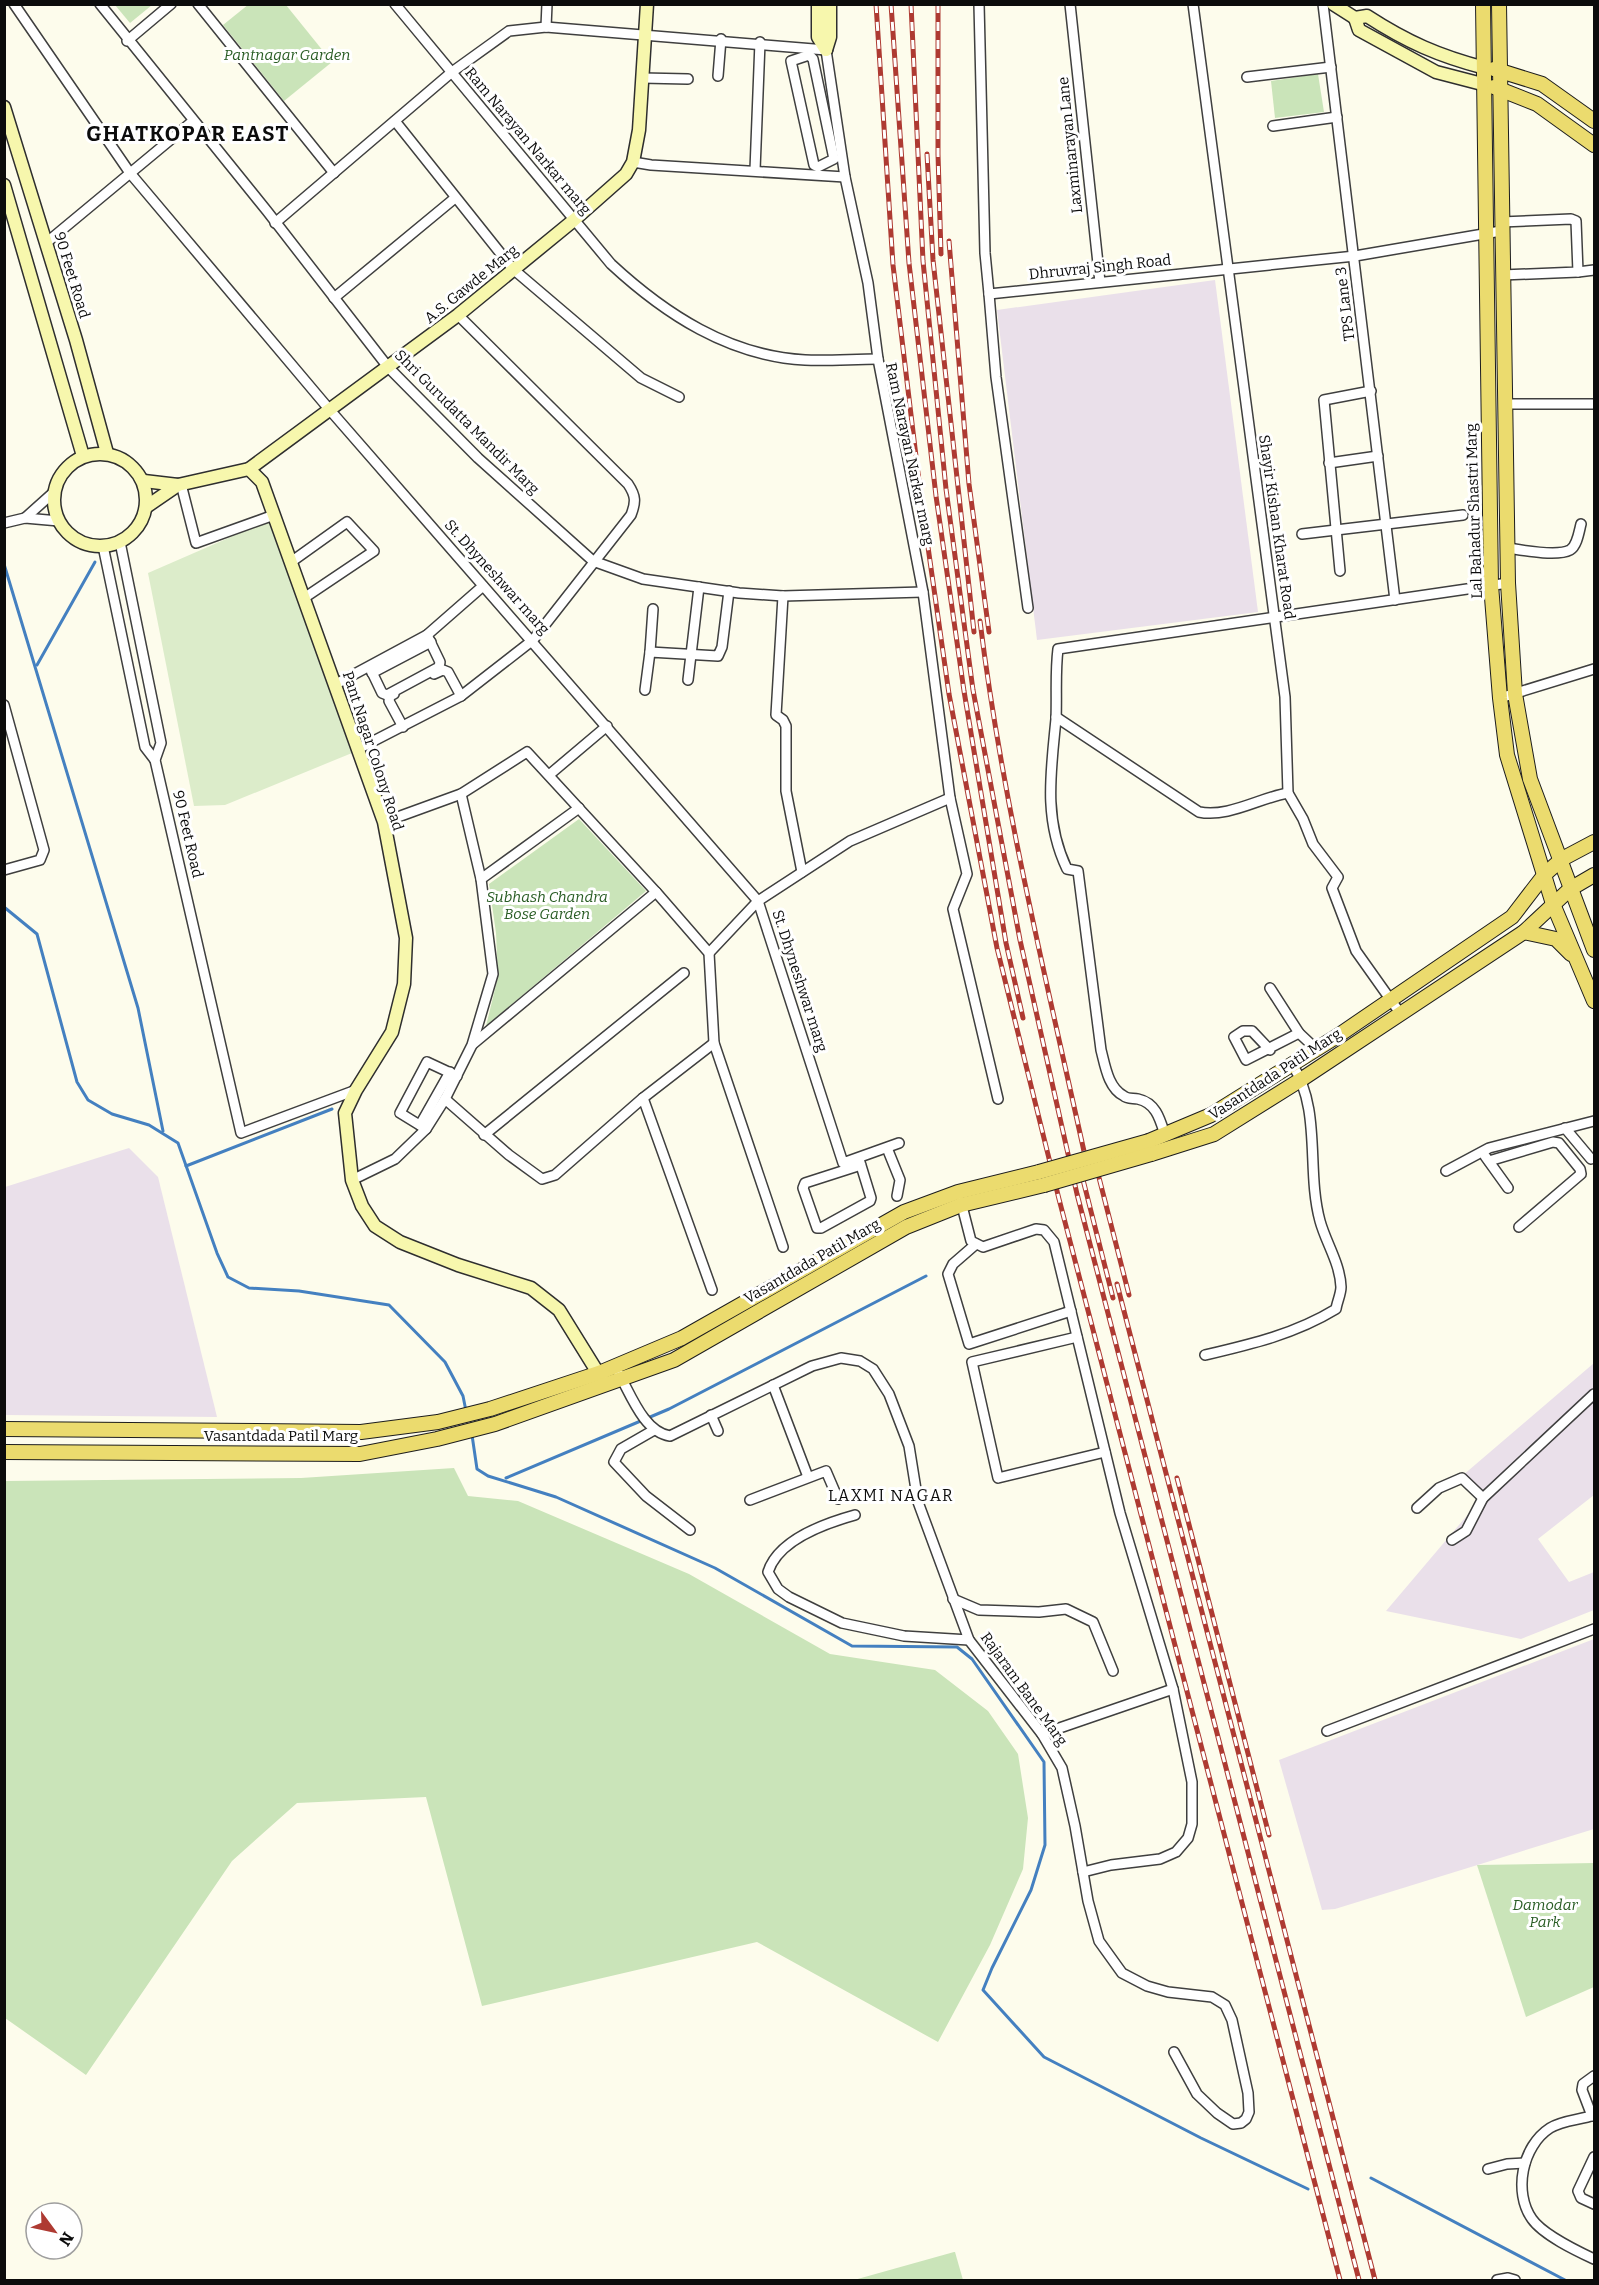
<svg xmlns="http://www.w3.org/2000/svg" width="1599" height="2285" font-family="Bitter,serif">
  <style>
    .industrial { fill: #eae0ea }
    .green { fill: #cae4b9 }
    .pitch { fill: #dcecca }
    .lines { fill: none; stroke-linecap: round; stroke-linejoin: round }
    .stream { stroke: #4480c0; stroke-width: 3 }
    .street-casing { stroke: #3f3f3f; stroke-width: 12 }
    .secondary-casing { stroke: #2e2e2e; stroke-width: 15 }
    .primary-casing { stroke: #1d1d1d; stroke-width: 16 }
    .street { stroke: #fff; stroke-width: 9 }
    .secondary { stroke: #f7f7ad; stroke-width: 12 }
    .primary { stroke: #ebdb6e; stroke-width: 14 }
    .rail-casing { stroke: #ae3a32; stroke-width: 5 }
    .rail { stroke: #fff; stroke-width: 3; stroke-dasharray: 9; stroke-linecap: butt }
    .primary-bridge-casing { stroke: #1d1d1d; stroke-width: 16; stroke-linecap: butt }
    .primary-bridge { stroke: #ebdb6e; stroke-width: 14 }
    .labels { text-anchor: middle; dominant-baseline: central; stroke-width: 6; stroke-linejoin: round; paint-order: stroke }
    .park-label { font-size: 15px; font-style: italic; fill: #285c23; stroke: #fff }
    .street-label { font-size: 15px; fill: #0c0c0c; stroke: #fff }
    .neighbourhood-label { font-size: 16px; letter-spacing: 1.5px; fill: #0c0c0c; stroke: #fff }
    .district-label { font-size: 21px; font-weight: bold; letter-spacing: 1.5px; fill: #0c0c0c; stroke: #fff }
  </style>
  <rect width="100%" height="100%" fill="#fdfcec"/>
  <!-- industrial -->
  <g class="industrial">
    <path d="M1215,280l43,332 -221,28 -40,-330z"/>
    <path d="M129,1148l29,29 59,240 -212,-2v-228z"/>
    <path d="M1594,1363v132l-56,44 31,43 25,-10v38l-73,29 -135,-28 95,-112 -19,-23z"/>
    <path d="M1594,1639v190l-259,80 -13,1 -43,-150z"/>
  </g>
  <!-- green -->
  <g class="green">
    <path d="M249,4l37,1 46,57 -48,39 -61,-76z"/>
    <path d="M115,5h37l-22,18z"/>
    <path d="M1318,74l6,38 -49,6 -4,-37z"/>
    <path d="M579,819l67,72 -160,135 12,-49 -2,-44 -7,-49z"/>
    <path d="M454,1468l14,28 50,5 171,73 141,80 105,16 53,41 30,43 10,64 -5,51 -33,76 -52,97 -181,-100 -275,64 -56,-209 -129,6 -65,58 -146,214 -81,-57v-537l296,-3z"/>
    <path d="M1594,1863v124l-68,30 -49,-152z"/>
    <path d="M955,2252l8,28h-109l100,-28z"/>
  </g>
  <!-- pitch -->
  <path class="pitch" d="M270,520l82,233 -127,52 -31,1 -46,-233z"/>
  <g class="lines">
    <!-- stream -->
    <g class="stream">
      <path d="M4,564l134,444 25,123"/>
      <path d="M37,665l58,-103"/>
      <path d="M4,907l33,27 40,148 11,18 24,14 37,11 29,18 39,110 11,24 21,11 50,3 90,14 56,57 18,34 3,15"/>
      <path d="M186,1166l146,-57"/>
      <path d="M472,1435l5,34 11,7 68,21 159,71 137,78 105,1 15,12 72,103 1,83 -14,45 -39,78 -9,22 61,67 157,81 107,51"/>
      <path d="M506,1478l163,-69 257,-133"/>
      <path d="M1371,2178l194,102"/>
    </g>
    <!-- street casing -->
    <g class="street-casing">
      <g id="street">
        <path d="M14,4l116,169 199,236 429,492 85,262 56,-20"/>
        <path d="M100,4l167,207 121,156 90,91 115,103 50,18 96,14 44,3 140,-4"/>
        <path d="M198,4l136,169"/>
        <path d="M395,4l216,260c54,50 118,92 194,96 24,1 49,-1 73,-1"/>
        <path d="M979,4l6,249 4,41 366,-38 146,-25"/>
        <path d="M1070,4l30,278"/>
        <path d="M1193,4l92,693 3,96 15,26 10,25 25,33 -6,11 24,63 44,62"/>
        <path d="M1323,4l72,596"/>
        <path d="M546,27l1,-23"/>
        <path d="M127,41l44,-37"/>
        <path d="M809,55l4,4 21,100 -16,8 -4,-2 -23,-104z"/>
        <path d="M718,76l3,-37"/>
        <path d="M1247,77l84,-10"/>
        <path d="M642,78l46,1"/>
        <path d="M395,121l118,148 128,109 38,19"/>
        <path d="M1273,126l64,-9"/>
        <path d="M633,162l18,3 194,12"/>
        <path d="M755,170l5,-128"/>
        <path d="M1501,222l70,-3 5,2 2,51 -76,3"/>
        <path d="M275,223l177,-151 57,-41 37,-4 280,23 19,127 23,106 10,76 45,233 27,206 17,76 -14,35 45,190"/>
        <path d="M46,243l147,-122"/>
        <path d="M1578,272l16,-2"/>
        <path d="M989,294l7,83 32,231"/>
        <path d="M334,298l121,-100"/>
        <path d="M1504,404h90"/>
        <path d="M1329,463l49,-7"/>
        <path d="M181,484l15,59 78,-28"/>
        <path d="M25,518l29,-26"/>
        <path d="M4,523l21,-5 34,3"/>
        <path d="M1302,534l161,-19"/>
        <path d="M120,542l41,201 -6,17 86,373 115,-43"/>
        <path d="M103,546l42,201 10,13"/>
        <path d="M1508,548c13,2 49,9 62,2 7,-4 9,-18 11,-26"/>
        <path d="M291,562l56,-40 27,29 -70,47"/>
        <path d="M1340,571l-16,-171 47,-9"/>
        <path d="M783,596l-7,119 7,5 3,6v65l16,81"/>
        <path d="M650,652l3,-43"/>
        <path d="M370,668l12,25 5,2 52,-28 1,-5 -13,-27"/>
        <path d="M372,673l59,-31"/>
        <path d="M434,674l9,-4 5,2 13,24"/>
        <path d="M688,680l11,-93"/>
        <path d="M336,684l91,-49 56,-49"/>
        <path d="M645,690l5,-38 68,4 4,-9 7,-56"/>
        <path d="M394,694l-4,2 -1,5 14,26"/>
        <path d="M1500,698l94,-29"/>
        <path d="M4,705l40,145 -4,10 -36,10"/>
        <path d="M1056,717l143,95c29,6 60,-14 89,-19"/>
        <path d="M358,749l103,-53 72,-56 98,-125c5,-13 5,-19 -3,-31l-170,-169"/>
        <path d="M549,775l58,-49"/>
        <path d="M384,822l77,-28 66,-42 129,140 53,61 5,90 69,204"/>
        <path d="M481,879l98,-71"/>
        <path d="M709,953l49,-52 92,-60 100,-43"/>
        <path d="M1270,988l29,45 17,16"/>
        <path d="M473,1044l183,-152"/>
        <path d="M1270,1050l-18,-19h-9l-9,6 12,23 53,-27"/>
        <path d="M643,1098l69,192"/>
        <path d="M445,1099l64,56 33,24 13,-4 88,-77 71,-55"/>
        <path d="M420,1125l30,-53"/>
        <path d="M1565,1128l26,31"/>
        <path d="M426,1129l-26,-16 27,-51 30,14"/>
        <path d="M484,1135l200,-162"/>
        <path d="M1165,1135c-5,-16 -9,-32 -27,-36 -5,-1 -11,0 -14,-3 -16,-8 -19,-31 -23,-46l-23,-179 -11,-2c-24,-50 -16,-98 -11,-150 1,-24 -1,-46 2,-70l450,-66"/>
        <path d="M887,1148l13,32 -3,16"/>
        <path d="M1485,1156l23,32"/>
        <path d="M859,1159l12,39 -1,3 -49,27h-4l-14,-40 2,-5 56,-18"/>
        <path d="M1489,1161l64,-19 6,1 21,26 1,5 -62,53"/>
        <path d="M1446,1171l43,-23 105,-27"/>
        <path d="M352,1180l43,-21 31,-30 19,-30 27,-54 21,-71 -12,-95 -20,-85"/>
        <path d="M961,1202l10,39 12,6 53,-18 8,1 10,12 66,271 53,176 19,93v42l-4,14 -12,14 -16,7 -49,6 -28,7"/>
        <path d="M976,1244l-23,20 -5,10 21,70 102,-33"/>
        <path d="M1077,1337l-105,25 26,116 107,-26"/>
        <path d="M1205,1355c47,-11 90,-21 131,-46 1,-7 5,-15 5,-22 -1,-24 -15,-44 -21,-66 -14,-51 2,-111 -28,-157"/>
        <path d="M619,1374c12,21 25,58 51,62l142,-70 29,-8 19,3 13,8 16,25 20,52 9,56 51,138 73,94 20,34 13,58 13,75 11,40 23,32 25,13 21,6 44,5 13,8 7,15 16,73 1,19 -3,7 -5,4 -8,1 -16,-11 -20,-19 -23,-42"/>
        <path d="M773,1385l35,92"/>
        <path d="M711,1415l7,16"/>
        <path d="M654,1430l-33,19 -7,13 32,34 44,34"/>
        <path d="M750,1500l76,-29 12,28"/>
        <path d="M1417,1508l22,-20 23,-10 21,20"/>
        <path d="M855,1515c-29,8 -77,25 -87,57l10,17 11,8 53,26 62,13 65,4"/>
        <path d="M1452,1540l14,-9 17,-33 111,-104"/>
        <path d="M953,1599l26,11 60,2 27,-3 27,13 20,49"/>
        <path d="M1327,1731l267,-102"/>
        <path d="M1042,1734l131,-45"/>
        <path d="M1594,2115c-14,5 -31,5 -44,13 -28,18 -37,64 -18,91 11,16 45,32 62,40"/>
        <path d="M1592,2116l-10,-26 1,-6 11,-8"/>
        <path d="M1594,2157l-16,34 3,7 13,6"/>
        <path d="M1488,2169l19,-5 18,-1"/>
        <path d="M1497,2280l11,-2 7,2"/>
      </g>
    </g>
    <!-- secondary casing -->
    <g class="secondary-casing">
      <g id="secondary">
        <path d="M818,4v33l8,13"/>
        <path d="M1333,4l22,14 12,-2c40,26 72,40 118,52"/>
        <path d="M1355,18l4,12 77,42 50,13"/>
        <path d="M826,50l4,-13v-33"/>
        <path d="M4,107l72,233 31,113"/>
        <path d="M4,185l79,271"/>
        <circle cx="100" cy="500" r="46"/>
        <path d="M249,469l13,13 122,340 22,116 -2,46 -12,48 -36,58 -11,23 7,67 10,26 13,20 25,16 58,23 73,23 28,22 44,71"/>
        <path d="M144,481l34,4 71,-16 209,-154 116,-95 52,-46 7,-12 6,-32 8,-126"/>
        <path d="M146,507l32,-22"/>
      </g>
    </g>
    <!-- primary casing -->
    <g class="primary-casing">
      <g id="primary">
        <path d="M1483,4l8,581 9,113 7,57 46,149 41,97"/>
        <path d="M1499,4l9,579 7,111 15,85 64,171"/>
        <path d="M1494,69l48,15 52,37"/>
        <path d="M1494,87l43,17 57,41"/>
        <path d="M1524,932l32,7 15,15"/>
        <path d="M1149,1141l62,-26 128,-80 173,-118 33,-43 17,-15 32,-17"/>
        <path d="M1151,1154l63,-20 88,-55 222,-147 46,-43 24,-14"/>
        <path d="M4,1429l357,3 77,-10 52,-13 109,-36 83,-35 222,-126 54,-20 81,-20"/>
        <path d="M4,1452l356,2 77,-15 58,-15 179,-64 232,-133 55,-22 83,-20"/>
      </g>
    </g>
    <!-- street -->
    <use href="#street" class="street"/>
    <!-- secondary -->
    <use href="#secondary" class="secondary"/>
    <!-- primary -->
    <use href="#primary" class="primary"/>
    <!-- rail casing -->
    <g class="rail-casing">
      <g id="rail">
        <path d="M876,4l17,261 28,233 28,196 48,254 62,251 281,1081"/>
        <path d="M891,4l18,259 27,233 28,195 42,252 17,75"/>
        <path d="M911,4l12,257 23,228 27,201 47,250 57,254 282,1086"/>
        <path d="M938,4v150l3,100"/>
        <path d="M927,154l6,106 41,372"/>
        <path d="M949,241l20,243 20,148"/>
        <path d="M980,621c23,186 69,370 109,553"/>
        <path d="M1095,1162l34,133"/>
        <path d="M1079,1164l34,134"/>
        <path d="M1117,1284l258,996"/>
        <path d="M1177,1478l92,357"/>
      </g>
    </g>
    <!-- rail -->
    <use href="#rail" class="rail"/>
    <!-- primary-bridge casing -->
    <g class="primary-bridge-casing">
      <g id="primary-bridge">
        <path d="M1039,1172l110,-31"/>
        <path d="M1044,1185l107,-31"/>
      </g>
    </g>
    <!-- primary-bridge -->
    <use href="#primary-bridge" class="primary-bridge"/>
  </g>
  <g class="labels">
    <!-- park labels -->
    <g class="park-label">
      <text x="287" y="55">Pantnagar Garden</text>
      <text x="547" y="897">Subhash Chandra<tspan x="547" dy="17">Bose Garden</tspan></text>
      <text x="1545" y="1905">Damodar<tspan x="1545" dy="17">Park</tspan></text>
    </g>
    <!-- street labels -->
    <g class="street-label">
      <text transform="translate(528 141) rotate(50)">Ram Narayan Narkar marg</text>
      <text transform="translate(1070 145) rotate(-96)">Laxminarayan Lane</text>
      <text transform="translate(1100 267) rotate(-6)">Dhruvraj Singh Road</text>
      <text transform="translate(72 275) rotate(73)">90 Feet Road</text>
      <text transform="translate(471 284) rotate(-39)">A.S. Gawde Marg</text>
      <text transform="translate(1345 304) rotate(-97)">TPS Lane 3</text>
      <text transform="translate(467 422) rotate(45)">Shri Gurudatta Mandir Marg</text>
      <text transform="translate(910 454) rotate(78)">Ram Narayan Narkar marg</text>
      <text transform="translate(1474 511) rotate(-92)">Lal Bahadur Shastri Marg</text>
      <text transform="translate(1277 527) rotate(82)">Shayir Kishan Kharat Road</text>
      <text transform="translate(497 577) rotate(48)">St. Dhyneshwar marg</text>
      <text transform="translate(373 751) rotate(72)">Pant Nagar Colony Road</text>
      <text transform="translate(188 834) rotate(77)">90 Feet Road</text>
      <text transform="translate(800 981) rotate(72)">St. Dhyneshwar marg</text>
      <text transform="translate(1275 1074) rotate(-33)">Vasantdada Patil Marg</text>
      <text transform="translate(812 1261) rotate(-30)">Vasantdada Patil Marg</text>
      <text x="281" y="1436">Vasantdada Patil Marg</text>
      <text transform="translate(1024 1689) rotate(54)">Rajaram Bane Marg</text>
    </g>
    <!-- neighbourhood labels -->
    <g class="neighbourhood-label">
      <text x="891" y="1495">LAXMI NAGAR</text>
    </g>
    <!-- district labels -->
    <g class="district-label">
      <text x="188" y="134">GHATKOPAR EAST</text>
    </g>
  </g>
  <!-- border -->
  <rect width="1599" height="2285" fill="none" stroke="#0c0c0c" stroke-width="12"/>
  <!-- north arrow -->
  <g transform="translate(54 2231) rotate(123)"><circle r="28" fill="#ffffff" stroke="#9e9e9e" stroke-width="1.5"/>
  <path d="M0-4.5L10 22L0 15L-10 22Z" fill="#ae3a32"/>
  <text y="-9" font-size="16" font-weight="bold" text-anchor="middle" fill="#0c0c0c">N</text>
  </g>
</svg>
